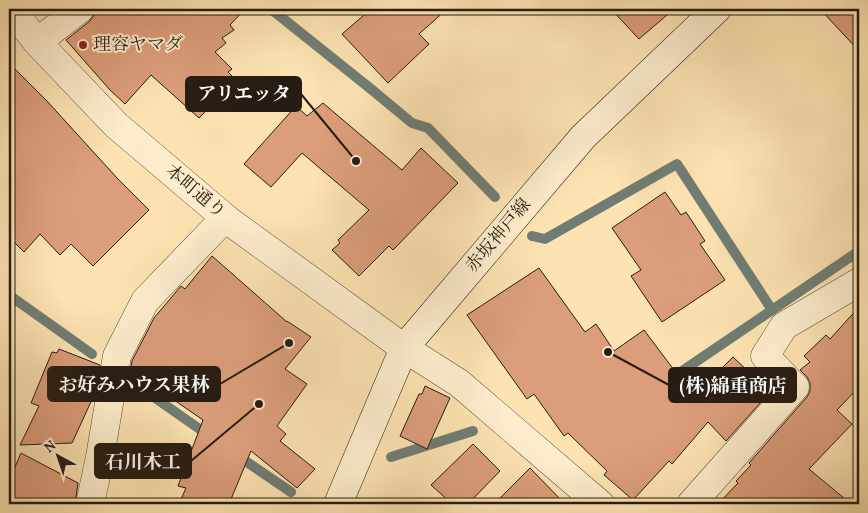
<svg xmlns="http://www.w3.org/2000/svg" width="868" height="513" font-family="Vollkorn,'Noto Serif JP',serif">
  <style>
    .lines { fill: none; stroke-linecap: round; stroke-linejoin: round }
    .stream { stroke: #707d74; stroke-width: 10 }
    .building { fill: #db9d7a; stroke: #271c13 }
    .minor-casing { stroke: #5c4e3b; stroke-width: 29 }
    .tertiary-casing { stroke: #5c4e3b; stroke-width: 29 }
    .secondary-casing { stroke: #271c13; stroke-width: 29 }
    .minor { stroke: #feedcd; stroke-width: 28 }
    .tertiary { stroke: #feedcd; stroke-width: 28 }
    .secondary { stroke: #feedcd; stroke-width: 28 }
    .poi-dot { fill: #8f2418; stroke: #feedcd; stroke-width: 2 }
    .labels { text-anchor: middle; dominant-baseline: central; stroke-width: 4; stroke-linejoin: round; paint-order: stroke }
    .poi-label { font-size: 18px; fill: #271c13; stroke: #feedcd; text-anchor: start }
    .street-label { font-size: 18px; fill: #271c13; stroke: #feedcd }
    .leader { fill: none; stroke: #271c13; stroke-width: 2 }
    .callout-dot { fill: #271c13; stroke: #feedcd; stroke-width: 2 }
    .callout { fill: #271c13; stroke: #271c13; stroke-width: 2 }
    .callout-label { font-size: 19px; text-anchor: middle; font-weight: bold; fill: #fff }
  </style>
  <rect width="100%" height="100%" fill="#fde3b2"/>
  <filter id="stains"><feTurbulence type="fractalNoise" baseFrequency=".004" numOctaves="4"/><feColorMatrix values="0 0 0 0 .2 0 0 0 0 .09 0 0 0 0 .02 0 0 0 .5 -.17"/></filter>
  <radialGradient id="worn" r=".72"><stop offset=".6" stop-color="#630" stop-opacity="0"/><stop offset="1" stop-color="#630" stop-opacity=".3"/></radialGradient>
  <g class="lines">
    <!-- stream -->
    <g class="stream">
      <path d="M271,9l100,80 41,34 16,5 67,69"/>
      <path d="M532,236l13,3 132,-75 95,146"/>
      <path d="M9,295l83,59"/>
      <path d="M666,382l193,-131"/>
      <path d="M138,386l73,51"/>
      <path d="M235,454l56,38"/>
      <path d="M391,457l82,-26"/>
    </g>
  </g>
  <!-- building -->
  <g class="building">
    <path d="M95,9h150l-15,16 4,5 -12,8 4,5 -11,9 17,17 -4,3 8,8 -37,38 -48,-43 -26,29 -15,-14 -44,-50 24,-19 4,-6z"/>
    <path d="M371,9h76l-28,25 10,10 -41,39 -46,-49z"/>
    <path d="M611,9h63l-35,30z"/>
    <path d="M820,9h39v42z"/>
    <path d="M9,63l37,37 72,79 31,31 -56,56 -22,-22 -11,11 -20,-21 -16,18 -15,-15z"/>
    <path d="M323,103l79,67 19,-22 37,35 -65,67 -4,-4 -30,30 -27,-26 8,-7 -2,-3 31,-30 -67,-57 -31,34 -27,-23 52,-58 11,10z"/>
    <path d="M665,192l16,23 5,-3 19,29 -5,3 25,36 -63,42 -31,-46 10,-6 -29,-42z"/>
    <path d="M212,256l75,66v-1l24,16 -26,32 22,15 -30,42 9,8 -6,7 35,28 -18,19 -46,-37 -22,53h-50l7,-16 -8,-2 25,-66 -29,-20 12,-4 -55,-29 1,-6 22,-43 27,-32 4,3z"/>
    <path d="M539,268l46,64 11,-8 18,27 30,-21 45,60 3,-4 4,4 13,-14 2,3 22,-22 37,35 -44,49 -18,-19 -36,42 -3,-3 -36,39 -29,-25 3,-4 -39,-38 -4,3 -30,-42 -7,5 -60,-84z"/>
    <path d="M859,307v80l-22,23 15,14 -43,45 42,35h-133l20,-21 -2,-2 15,-16 -2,-2 58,-66 3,-6v-8l-3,-6 -7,-7 10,-8 -6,-6 22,-21 4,4z"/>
    <path d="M59,349l41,16 -5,28 -23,50 -52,2 19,-39 -8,-3 21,-51 5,1z"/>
    <path d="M425,386l25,12 -23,51 -27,-13 19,-42h3z"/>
    <path d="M473,444l27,27 -32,33h-16l-21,-19z"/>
    <path d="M21,453l57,30 -3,21h-66v-23z"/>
    <path d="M530,468l35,36h-71z"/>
  </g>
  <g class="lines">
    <!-- minor casing -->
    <g class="minor-casing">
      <g id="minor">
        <path d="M37,42l43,-33"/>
        <path d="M404,348l55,35 141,121"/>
        <path d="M90,504l10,-47 17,-101 28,-55 80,-83"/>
        <path d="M691,504l104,-117 -30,-31 19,-30 75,-44"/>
      </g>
    </g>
    <!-- tertiary casing -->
    <g class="tertiary-casing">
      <path id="tertiary" d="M11,9l26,33 79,83 113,96 175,127"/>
    </g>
    <!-- secondary casing -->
    <g class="secondary-casing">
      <path id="secondary" d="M338,504l66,-156 179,-211 134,-128"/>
    </g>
    <!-- minor -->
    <use href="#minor" class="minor"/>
    <!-- tertiary -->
    <use href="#tertiary" class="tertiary"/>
    <!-- secondary -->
    <use href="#secondary" class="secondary"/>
  </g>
  <!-- markers -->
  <circle class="poi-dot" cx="83" cy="45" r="5"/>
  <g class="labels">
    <!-- poi labels -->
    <g class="poi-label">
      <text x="93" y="45">理容ヤマダ</text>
    </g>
    <!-- street labels -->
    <g class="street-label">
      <text transform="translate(195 192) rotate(40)">本町通り</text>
      <text transform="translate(499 236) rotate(-50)">赤坂神戸線</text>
    </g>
  </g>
  <!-- callouts -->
  <path class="leader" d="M356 161L301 94M289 343L220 384M608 352L669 385M259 404L191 461"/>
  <g class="callout-dot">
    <circle cx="356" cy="161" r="5"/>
    <circle cx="289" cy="343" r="5"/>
    <circle cx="608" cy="352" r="5"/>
    <circle cx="259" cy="404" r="5"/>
  </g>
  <g class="callout">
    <rect x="186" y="77" width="115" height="34" rx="5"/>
    <rect x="48" y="367" width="172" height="34" rx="5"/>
    <rect x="669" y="368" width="127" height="34" rx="5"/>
    <rect x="95" y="444" width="96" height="34" rx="5"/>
  </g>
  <g class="callout-label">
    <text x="244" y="100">アリエッタ</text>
    <text x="134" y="391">お好みハウス果林</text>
    <text x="733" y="392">(株)綿重商店</text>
    <text x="143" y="468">石川木工</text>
  </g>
  <!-- margin -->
  <rect width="868" height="513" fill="none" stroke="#fde3b2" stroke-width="30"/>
  <rect x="10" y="10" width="848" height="493" fill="none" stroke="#271c13" stroke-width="2.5"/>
  <rect x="15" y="15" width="838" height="483" fill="none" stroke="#271c13"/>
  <!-- north arrow -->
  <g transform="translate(58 456) rotate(320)" stroke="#feedcd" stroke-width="4" paint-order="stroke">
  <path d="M0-4L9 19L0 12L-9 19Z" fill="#271c13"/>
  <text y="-8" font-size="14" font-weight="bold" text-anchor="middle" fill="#271c13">N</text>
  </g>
  <rect width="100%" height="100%" filter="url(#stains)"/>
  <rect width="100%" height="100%" fill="url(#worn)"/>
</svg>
